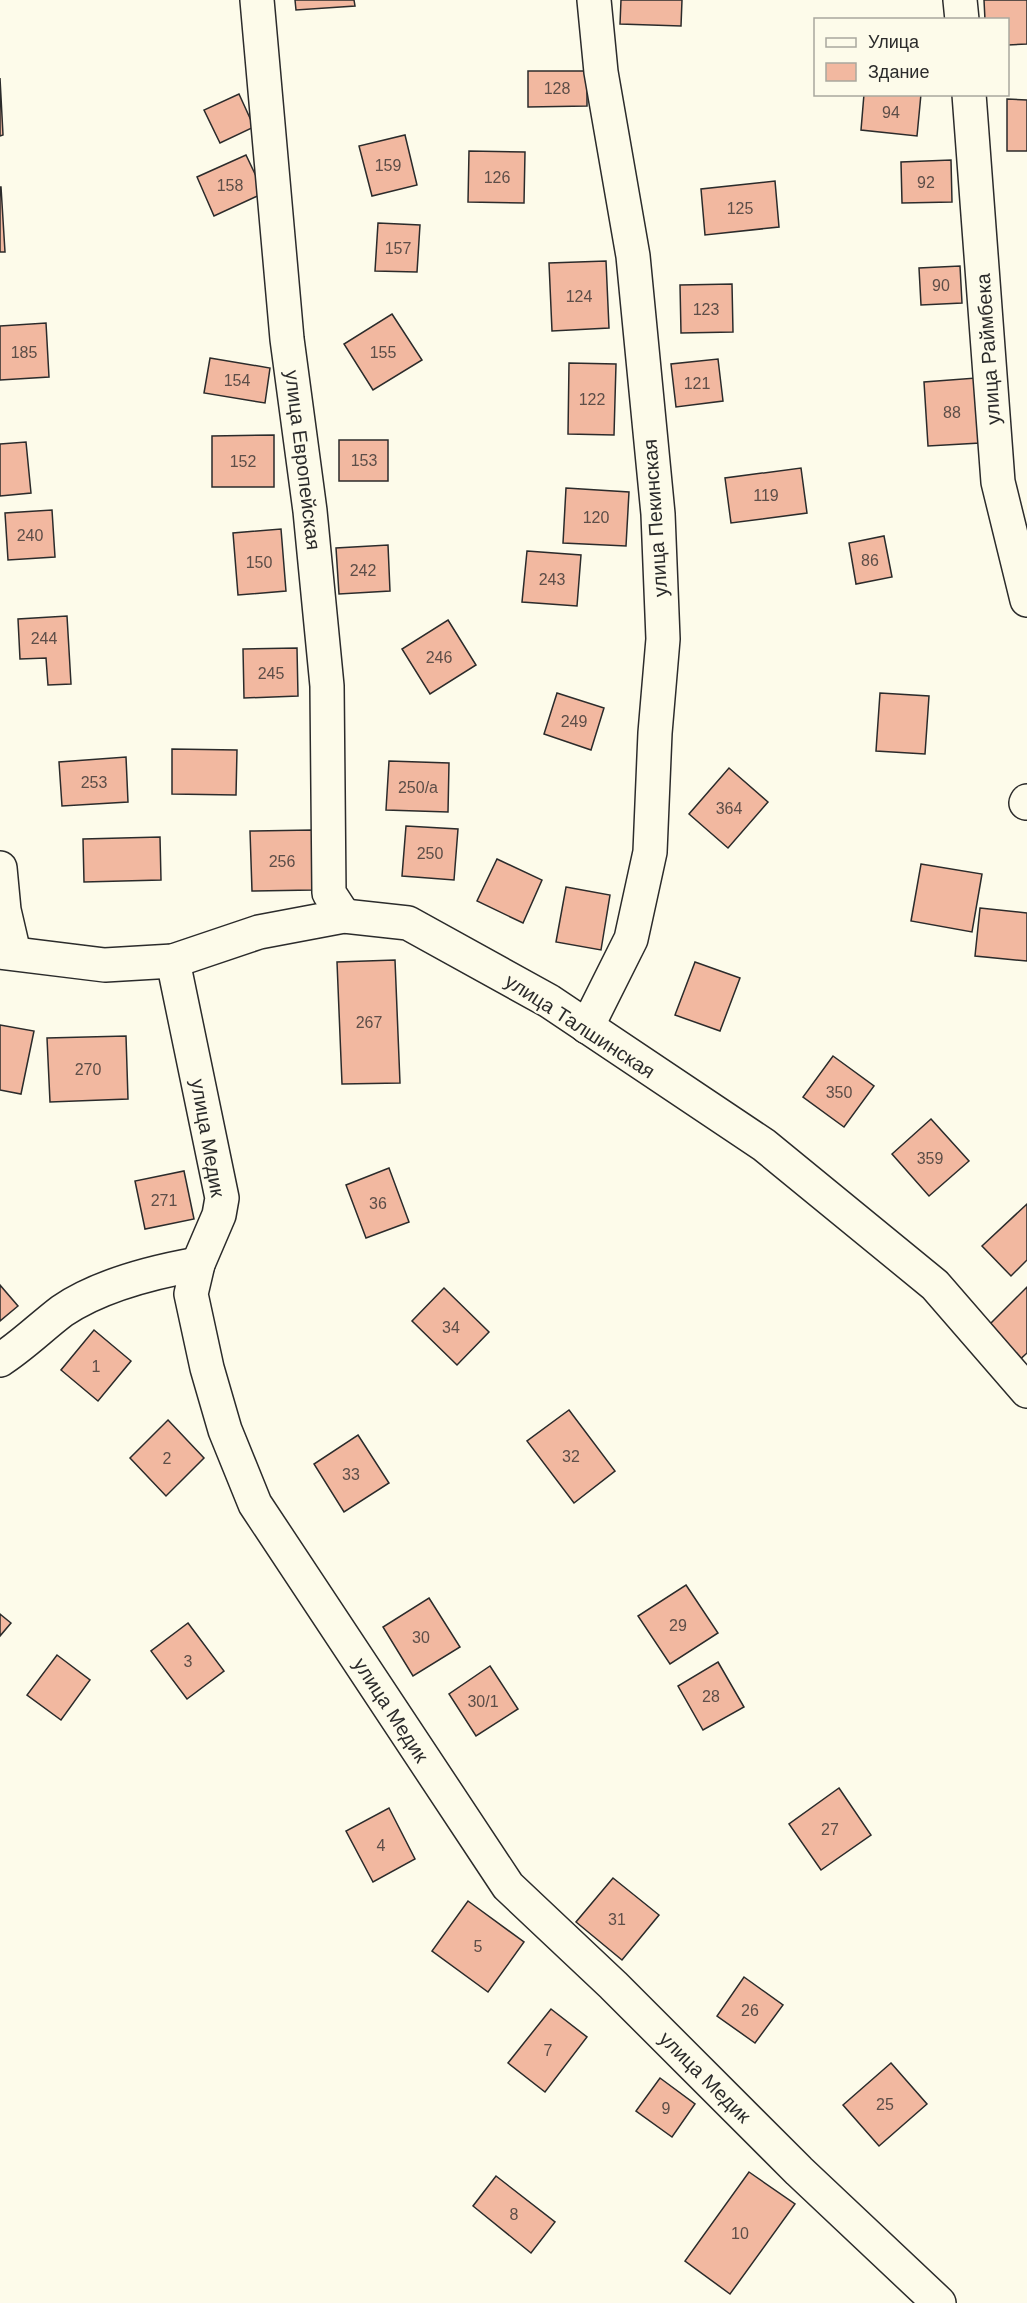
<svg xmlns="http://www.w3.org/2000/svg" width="1027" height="2303" font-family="Helvetica,sans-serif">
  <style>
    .building { fill: #f2b8a0; stroke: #2b2b2b; stroke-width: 1.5 }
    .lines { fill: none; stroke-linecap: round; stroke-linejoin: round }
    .minor-casing { stroke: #2b2b2b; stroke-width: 36 }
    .minor { stroke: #fdfbea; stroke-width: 33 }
    .labels { text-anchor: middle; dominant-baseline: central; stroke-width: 4.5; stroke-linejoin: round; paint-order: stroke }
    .number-label { font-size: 16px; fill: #5d4e48 }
    .street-label { font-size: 20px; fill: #2b2b2b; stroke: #fdfbea }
  </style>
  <rect width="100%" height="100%" fill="#fdfbea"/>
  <!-- building -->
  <g class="building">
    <path d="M295,0h59l1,6 -59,4z"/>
    <path d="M621,0h61l-1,26 -61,-2z"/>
    <path d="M984,0h43v44l-19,1v-25h-23z"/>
    <path d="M528,71h59v35l-59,1z"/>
    <path d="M0,78l3,57 -3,1z"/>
    <path d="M239,94l15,33 -34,16 -16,-33z"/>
    <path d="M864,94h57l-4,42 -56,-6z"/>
    <path d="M1007,99l20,1v51h-20z"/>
    <path d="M405,135l12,50 -45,11 -13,-50z"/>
    <path d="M469,151l56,1 -1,51 -56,-1z"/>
    <path d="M246,155l18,38 -50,23 -17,-39z"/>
    <path d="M951,160l1,42 -50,1 -1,-41z"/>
    <path d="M775,181l4,46 -74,8 -4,-46z"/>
    <path d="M1,187l4,65h-5v-65z"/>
    <path d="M378,223l42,2 -3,47 -42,-1z"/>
    <path d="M606,261l3,67 -57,3 -3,-68z"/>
    <path d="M960,266l2,37 -41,2 -2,-37z"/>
    <path d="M732,284l1,48 -52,1 -1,-48z"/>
    <path d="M392,314l30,46 -49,30 -29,-46z"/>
    <path d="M46,323l3,54 -49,3v-54z"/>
    <path d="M210,358l60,10 -5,35 -61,-10z"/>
    <path d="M718,359l5,42 -47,6 -5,-43z"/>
    <path d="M569,363l47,1 -2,71 -46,-1z"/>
    <path d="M976,378l4,65 -52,3 -4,-64z"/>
    <path d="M274,435v52h-62v-51z"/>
    <rect x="339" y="440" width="49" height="41"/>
    <path d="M26,442l5,51 -31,3v-52z"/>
    <path d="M801,468l6,45 -76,10 -6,-45z"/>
    <path d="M566,488l63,4 -3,54 -63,-3z"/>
    <path d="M52,510l3,47 -47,3 -3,-47z"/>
    <path d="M281,529l5,62 -48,4 -5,-62z"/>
    <path d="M884,536l8,41 -36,7 -7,-41z"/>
    <path d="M388,545l2,46 -51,3 -3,-46z"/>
    <path d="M527,551l54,4 -4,51 -55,-4z"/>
    <path d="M67,616l4,68 -23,1 -2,-27 -26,1 -2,-40z"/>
    <path d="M448,620l28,45 -46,29 -28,-45z"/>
    <path d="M297,648l1,48 -54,2 -1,-49z"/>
    <path d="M557,693l47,15 -13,42 -47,-16z"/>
    <path d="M880,693l49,3 -4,58 -49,-3z"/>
    <path d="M172,749l65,1 -1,45 -64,-1z"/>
    <path d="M126,757l2,45 -66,4 -3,-44z"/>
    <path d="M389,761l60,2 -1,49 -62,-2z"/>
    <path d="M729,768l39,34 -40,46 -39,-34z"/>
    <path d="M406,826l52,3 -4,51 -52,-4z"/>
    <path d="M312,830l1,60 -61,1 -2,-60z"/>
    <path d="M160,837l1,43 -77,2 -1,-43z"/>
    <path d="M497,859l45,21 -19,43 -46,-22z"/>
    <path d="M921,864l61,10 -10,58 -61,-11z"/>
    <path d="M566,887l44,8 -9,55 -45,-8z"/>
    <path d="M980,908l47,5v48l-52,-5z"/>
    <path d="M395,960l5,123 -58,1 -5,-122z"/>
    <path d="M695,962l45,16 -20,53 -45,-16z"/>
    <path d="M0,1025l34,6 -13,63 -21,-4z"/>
    <path d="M126,1036l2,63 -78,3 -3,-64z"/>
    <path d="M833,1056l41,30 -30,41 -41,-30z"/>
    <path d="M931,1119l38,42 -40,35 -37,-42z"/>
    <path d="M389,1168l20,54 -43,16 -20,-53z"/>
    <path d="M184,1171l10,48 -49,10 -10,-48z"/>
    <path d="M1027,1204v56l-16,16 -29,-30z"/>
    <path d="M0,1285l18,21 -18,15z"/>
    <path d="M1027,1287v66l-11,10 -32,-33z"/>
    <path d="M444,1288l45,44 -32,33 -45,-44z"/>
    <path d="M94,1330l37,31 -33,40 -37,-31z"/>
    <path d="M569,1410l46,61 -41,32 -47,-62z"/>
    <path d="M168,1420l36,38 -38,38 -36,-38z"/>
    <path d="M358,1435l31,48 -45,29 -30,-48z"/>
    <path d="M686,1585l32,48 -48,31 -32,-48z"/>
    <path d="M429,1598l31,49 -47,29 -30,-49z"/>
    <path d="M0,1614l11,9 -11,13z"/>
    <path d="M188,1623l36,48 -37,28 -36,-48z"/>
    <path d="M57,1655l33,25 -29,40 -34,-25z"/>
    <path d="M718,1662l26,45 -41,23 -25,-44z"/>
    <path d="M490,1666l28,43 -42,27 -27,-42z"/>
    <path d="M839,1788l32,47 -50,35 -32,-46z"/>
    <path d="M389,1808l26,51 -42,23 -27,-51z"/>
    <path d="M613,1878l46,37 -37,45 -46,-38z"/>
    <path d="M468,1901l56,41 -36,50 -56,-41z"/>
    <path d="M744,1977l39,28 -28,38 -38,-27z"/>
    <path d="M551,2009l36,28 -42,55 -37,-29z"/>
    <path d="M891,2063l36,41 -48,42 -36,-41z"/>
    <path d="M660,2078l35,26 -23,33 -36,-26z"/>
    <path d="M749,2172l46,32 -65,90 -45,-33z"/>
    <path d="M496,2176l59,46 -24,31 -58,-47z"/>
  </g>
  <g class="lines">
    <!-- minor casing -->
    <g class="minor-casing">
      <g id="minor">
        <path d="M257,0l30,339 23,172 17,175 2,207 15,23"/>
        <path d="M960,0l2,20"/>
        <path d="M969,94l29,388 29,118"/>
        <path d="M1026,803l1,-2"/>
        <path d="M0,868l4,42 10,43"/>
        <path d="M0,952l105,13 68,-4 86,-29 85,-16 64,7 141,78 215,144 171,140 92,106"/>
        <path d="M173,961l49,237 -3,17 -21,49 -7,30 16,74 18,62 30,74 253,382 105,99 186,186 140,132"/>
        <path d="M587,1027l44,-88 19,-87 5,-119 8,-94 -5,-125 -25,-258 -32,-184 -7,-72"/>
        <path d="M0,1360c22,-14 41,-33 62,-49 38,-26 91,-39 136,-47"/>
      </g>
    </g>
    <!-- minor -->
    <use href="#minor" class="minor"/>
  </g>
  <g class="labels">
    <!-- number labels -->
    <g class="number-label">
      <text x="557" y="88">128</text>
      <text x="891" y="112">94</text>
      <text x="388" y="165">159</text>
      <text x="497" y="177">126</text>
      <text x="926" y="182">92</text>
      <text x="230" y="185">158</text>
      <text x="740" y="208">125</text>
      <text x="398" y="248">157</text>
      <text x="941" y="285">90</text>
      <text x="579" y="296">124</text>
      <text x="706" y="309">123</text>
      <text x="24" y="352">185</text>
      <text x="383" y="352">155</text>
      <text x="237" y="380">154</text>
      <text x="697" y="383">121</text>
      <text x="592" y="399">122</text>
      <text x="952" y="412">88</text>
      <text x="364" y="460">153</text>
      <text x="243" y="461">152</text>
      <text x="766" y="495">119</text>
      <text x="596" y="517">120</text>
      <text x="30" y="535">240</text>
      <text x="870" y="560">86</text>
      <text x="259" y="562">150</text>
      <text x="363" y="570">242</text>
      <text x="552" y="579">243</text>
      <text x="44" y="638">244</text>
      <text x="439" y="657">246</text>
      <text x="271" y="673">245</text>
      <text x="574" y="721">249</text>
      <text x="94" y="782">253</text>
      <text x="418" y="787">250/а</text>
      <text x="729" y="808">364</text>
      <text x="430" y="853">250</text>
      <text x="282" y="861">256</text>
      <text x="369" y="1022">267</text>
      <text x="88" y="1069">270</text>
      <text x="839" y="1092">350</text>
      <text x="930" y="1158">359</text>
      <text x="164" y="1200">271</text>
      <text x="378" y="1203">36</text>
      <text x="451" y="1327">34</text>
      <text x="96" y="1366">1</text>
      <text x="571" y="1456">32</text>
      <text x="167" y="1458">2</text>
      <text x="351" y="1474">33</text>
      <text x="678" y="1625">29</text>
      <text x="421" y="1637">30</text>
      <text x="188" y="1661">3</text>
      <text x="711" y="1696">28</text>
      <text x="483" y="1701">30/1</text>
      <text x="830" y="1829">27</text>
      <text x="381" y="1845">4</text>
      <text x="617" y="1919">31</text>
      <text x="478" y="1946">5</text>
      <text x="750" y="2010">26</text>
      <text x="548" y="2050">7</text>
      <text x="885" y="2104">25</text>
      <text x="666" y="2108">9</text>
      <text x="514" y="2214">8</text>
      <text x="740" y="2233">10</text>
    </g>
    <!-- street labels -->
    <g class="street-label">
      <text transform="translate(988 349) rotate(-94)">улица Раймбека</text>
      <text transform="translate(303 460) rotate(83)">улица Европейская</text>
      <text transform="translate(655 518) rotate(-94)">улица Пекинская</text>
      <text transform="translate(580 1026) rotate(33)">улица Талшинская</text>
      <text transform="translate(208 1138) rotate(80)">улица Медик</text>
      <text transform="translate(391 1710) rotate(57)">улица Медик</text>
      <text transform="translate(705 2077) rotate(45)">улица Медик</text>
    </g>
  </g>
  <!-- legend -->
  <rect x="814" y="18" width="195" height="78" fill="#fdfbea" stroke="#a9a89e" stroke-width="1.5"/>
  <rect x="826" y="38" width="30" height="9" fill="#fdfbea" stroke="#a9a89e" stroke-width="1.5"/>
  <text x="868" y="48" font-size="18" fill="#2b2b2b">Улица</text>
  <rect x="826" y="63" width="30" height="18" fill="#f2b8a0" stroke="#a9a89e" stroke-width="1.5"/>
  <text x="868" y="78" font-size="18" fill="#2b2b2b">Здание</text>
</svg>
